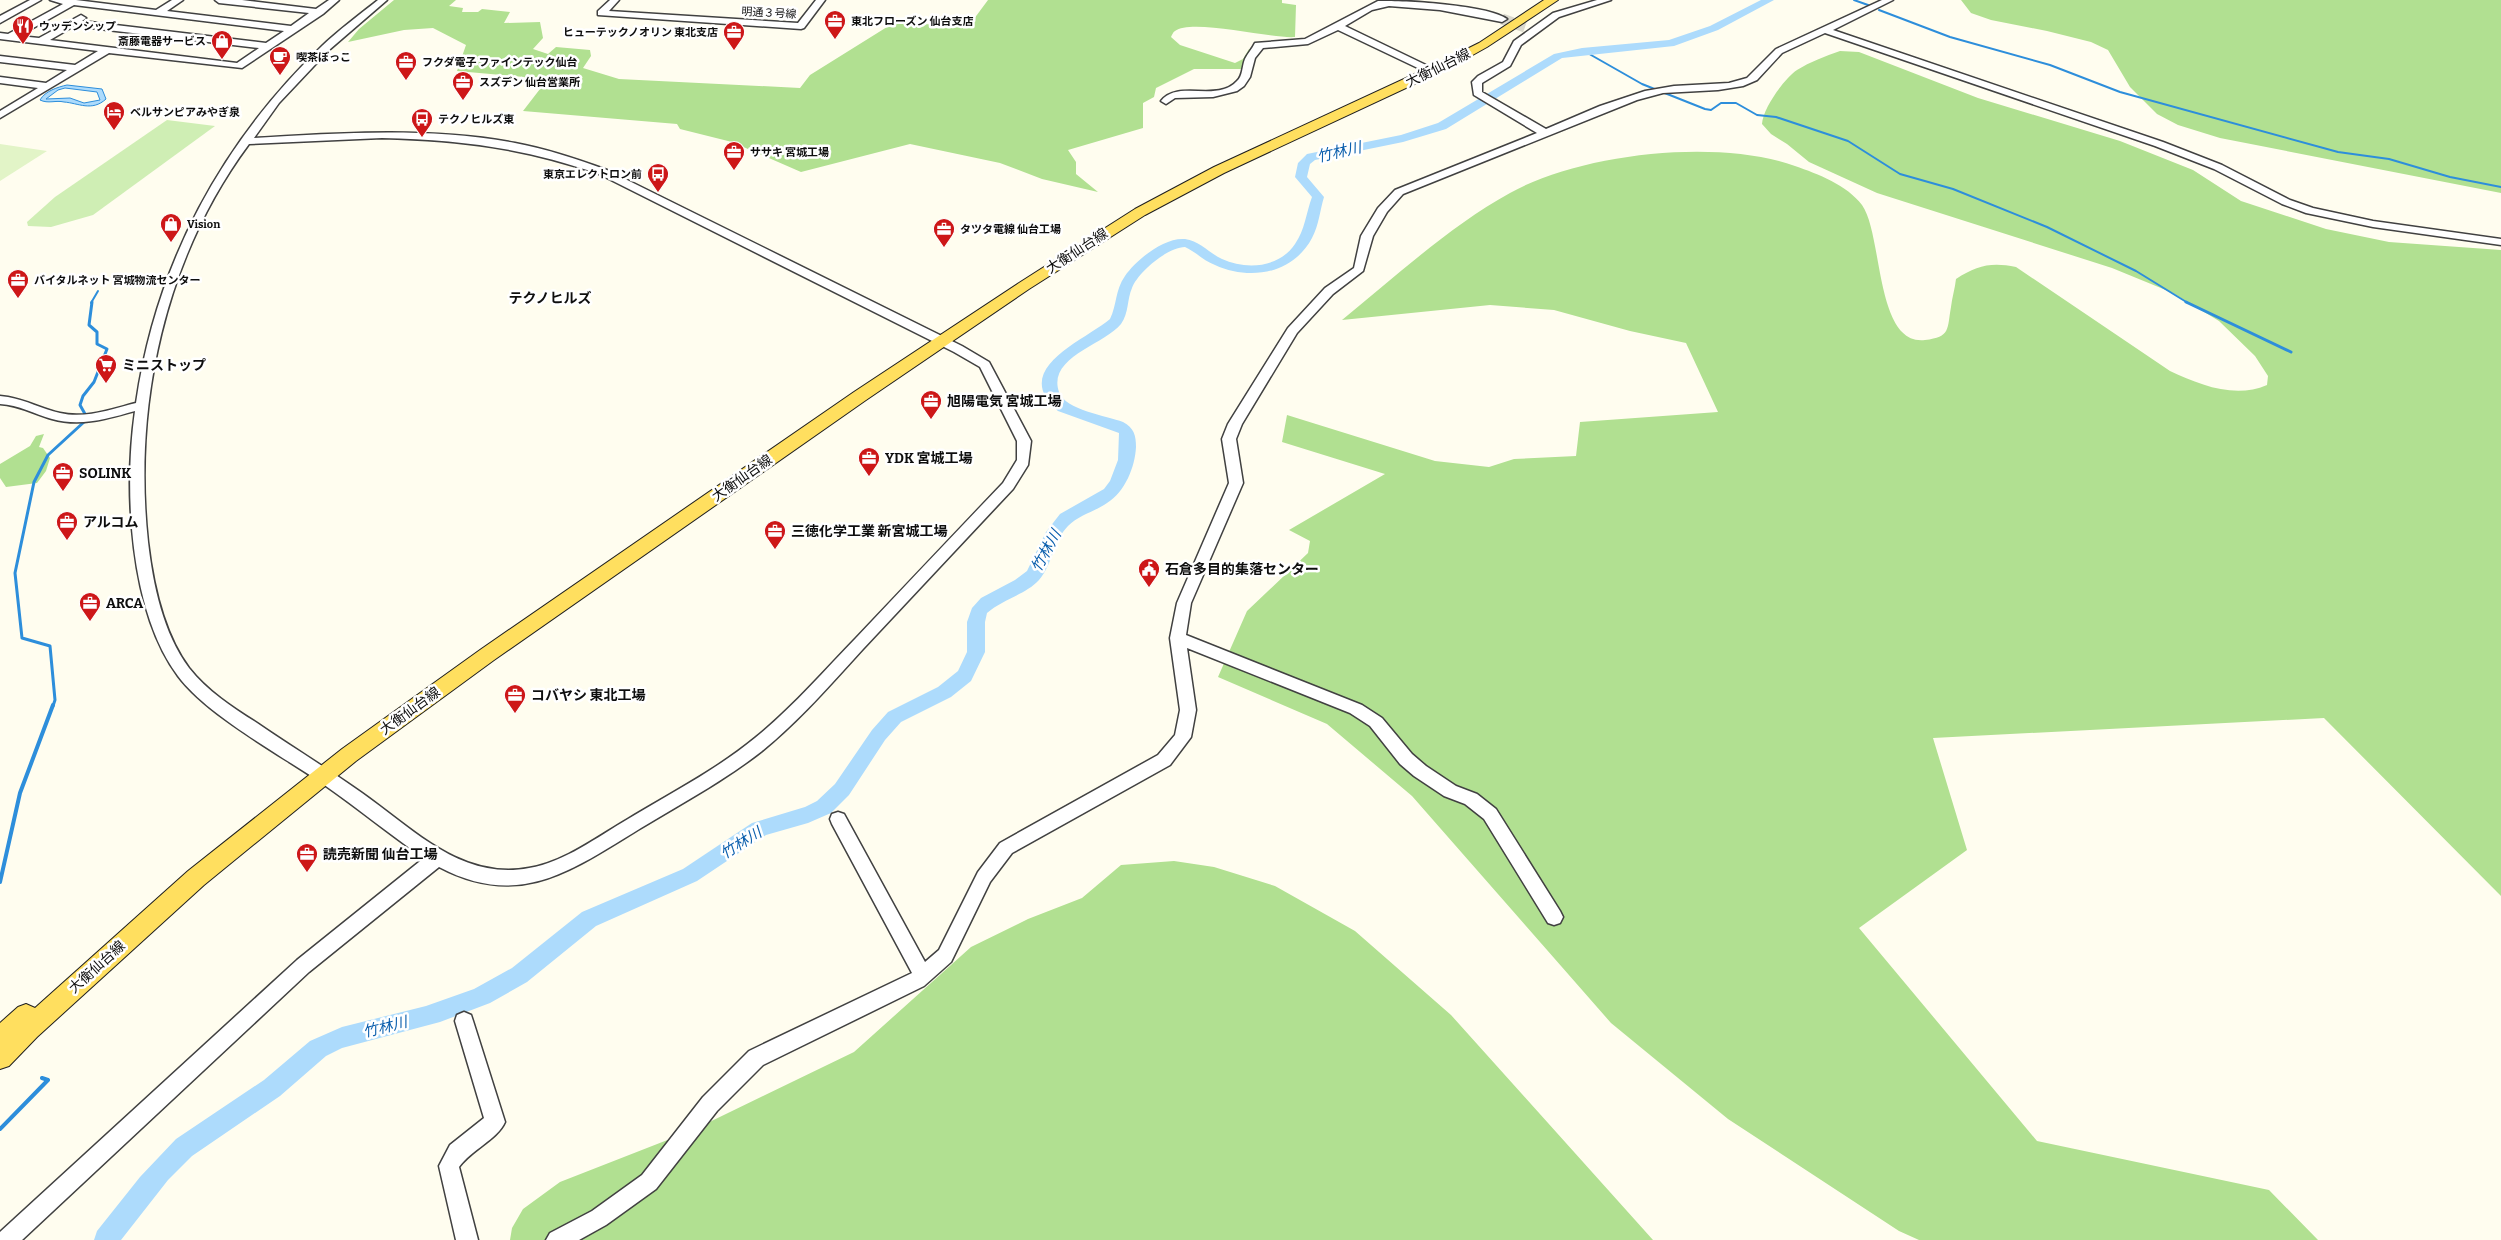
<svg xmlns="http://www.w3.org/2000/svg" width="2501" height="1240" font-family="Bitter,'Noto Sans JP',serif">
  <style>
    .green { fill: #cfeeb4 }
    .forest { fill: #b1e091 }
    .pitch { fill: #e2f4c7 }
    .water { fill: #addbfc; stroke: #2d8edb; fill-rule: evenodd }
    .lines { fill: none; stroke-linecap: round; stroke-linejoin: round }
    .stream-far2 { stroke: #2d8edb; stroke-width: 2 }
    .stream-far1 { stroke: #2d8edb; stroke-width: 3 }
    .stream { stroke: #2d8edb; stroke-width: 4 }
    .river { fill: #addbfc; fill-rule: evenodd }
    .minor-tunnel { stroke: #dbd9cd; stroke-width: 11; stroke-dasharray: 11 5; stroke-linecap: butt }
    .minor-casing { stroke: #414141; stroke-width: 3 }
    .major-casing { stroke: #1f1f1f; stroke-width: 2 }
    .minor { fill: #fff; fill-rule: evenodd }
    .major { fill: #ffdf5f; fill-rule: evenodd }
    .labels { text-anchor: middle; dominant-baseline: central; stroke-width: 5; stroke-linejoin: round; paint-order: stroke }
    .far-street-label { font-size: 11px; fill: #0e0e0e; stroke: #fff }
    .far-poi-label { font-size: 11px; font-weight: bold; fill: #0e0e0e; stroke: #fff; text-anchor: start }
    .street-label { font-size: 14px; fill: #0e0e0e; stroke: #fff }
    .far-quarter-label { font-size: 14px; font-weight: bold; fill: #0e0e0e; stroke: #fff }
    .poi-label { font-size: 14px; font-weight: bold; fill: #0e0e0e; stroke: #fff; text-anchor: start }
    .water-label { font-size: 15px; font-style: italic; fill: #0a5ead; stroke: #fff }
  </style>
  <rect width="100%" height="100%" fill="#fffdef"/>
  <!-- green -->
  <path class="green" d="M167,120l48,6 -122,89 -42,12 -23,-1 -1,-4 28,-25z"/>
  <!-- forest -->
  <g class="forest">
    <path d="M394,0h62l-7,6 14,2 -1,4h16l4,-3 28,3 -6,11 36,-1 3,16 -10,11 15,5 8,-7 34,3 1,6 -8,12 36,11 181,9 10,-13 85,-53 73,5 20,-27h294v3l14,2 -1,32c-24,2 -103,-19 -120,-6 -2,1 -3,4 -4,6l9,8 55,18 8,-4 6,-10 3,1 -8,19h-50l-38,19 -2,9 -11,6v25l-75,22 8,12v12l22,18 -56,-13 -42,-16 -90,-19 -109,28 -69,-30 -52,-13 -3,-5 -154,-13 17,-22 -16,-12 -67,-6 9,-26 -33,-17 -29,2 -56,12 11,-13z"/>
    <path d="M1961,0h540v193l-281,-55 -42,-13 -21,-11 -27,-27 -22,-37 -17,-8 -44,-11 -56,-11 -20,-7z"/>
    <path d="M1840,51l19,1 119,46 142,43 73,29 48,31 85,28 63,13 112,8v646l-177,-178 -391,20 34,112 -108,78 178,213 232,49 49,50h-399l-20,-9 -171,-112 -117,-96 -199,-227 -85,-72 -109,-47 29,-66 61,-58 2,-12 -21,-11 96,-56 -103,-32 5,-27 148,46 54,6 25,-8 62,-3 4,-34 138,-10 -32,-69 -56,-12 -76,-21 -64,-5 -148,15c53,-43 108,-94 168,-127 71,-40 208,-55 285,-27 23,8 52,19 67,39 21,29 13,141 63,135 26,-3 22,-11 26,-33 1,-9 4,-19 5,-28 21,-14 36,-17 60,-12l154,104c30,14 65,28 97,14l1,-9 -13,-20 -36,-35 -46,-28 -61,-25 -235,-75 -68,-31 -22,-18 -16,-10 -9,-10c1,-16 22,-45 35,-54 13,-8 28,-14 43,-19z"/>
    <path d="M44,434l-5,13 4,1 7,10 -4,13 -9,12 -31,4 -6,-9v-14l30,-18 6,-10z"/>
    <path d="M1174,861l40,6 61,19 80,45 96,84 202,225h-1143l2,-12 11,-19 37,-27 133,-52 161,-78 117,-105 57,-28 54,-21 39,-33z"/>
  </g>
  <!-- pitch -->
  <path class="pitch" d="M0,144l47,7 -47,30z"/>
  <!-- water -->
  <path class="water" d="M67,85l35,4 4,10c-14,13 -28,4 -42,3 -8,-2 -16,2 -24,-2 5,-9 18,-13 27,-15zM65,88l32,4 3,8 -16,3 -14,-5 -24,1 12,-9z"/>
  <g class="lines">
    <!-- stream-far2 -->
    <g class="stream-far2">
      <path d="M1854,0l14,5"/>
      <path d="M1879,10l71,27 100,28 70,27 218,60 51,7 61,18 51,10"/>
      <path d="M1584,51l58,33 63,25 6,1 10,-7h15l21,12 19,2 72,24 52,33 53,15 94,38 89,44 52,32"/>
      <path d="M91,303l7,-12"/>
    </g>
    <!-- stream-far1 -->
    <g class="stream-far1">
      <path d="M2186,302l105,50"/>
      <path d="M85,414l-5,-9 3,-9 11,-14 13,-33 -10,-5v-12l-8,-7 3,-23"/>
      <path d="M53,706l2,-6 -5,-54 -28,-8 -7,-65 19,-91 14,-27 36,-33"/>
    </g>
    <!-- stream -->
    <g class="stream">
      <path d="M0,882l20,-89 33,-88"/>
      <path d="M0,1129l48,-49 -6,-2"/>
    </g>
    <!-- river -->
    <path class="river" d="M1761,0h13l-56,30 -44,16 -112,12 -116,71 -43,13 -88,18 -5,4 -3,13 17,20c-4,13 -5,28 -12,41 -19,36 -62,43 -97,27 -11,-4 -19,-13 -30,-18 -17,0 -47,25 -53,41 -5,11 -3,25 -11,36 -17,21 -74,33 -62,68 6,18 48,24 64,30 11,6 13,13 13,25 -1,20 -11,45 -29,56 -13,9 -28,12 -39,23 -15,15 -15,38 -29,54 -14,15 -36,19 -52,33l-2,9v30l-14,29 -20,16 -50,25 -16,18 -36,55 -18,18 -23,10 -42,12 -69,46 -101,45 -69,56 -37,21 -50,19 -98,26 -16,8 -46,40 -88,60 -24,24 -47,60h-27l3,-9 43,-54 36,-38 88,-59 46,-39 32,-14 84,-21 48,-17 38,-21 70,-56 101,-43 69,-46 53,-16 12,-6 18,-17 37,-54 16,-18 50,-25 20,-16 9,-19v-30l5,-14 9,-10 34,-18 12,-9 19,-39 14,-18 44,-25 6,-8 8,-21 1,-27 -61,-22c-49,-42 26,-70 52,-92 7,-14 5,-29 15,-43 11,-16 39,-39 60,-37 15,2 24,14 37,20 24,11 57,9 73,-15 10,-14 11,-31 17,-47l-17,-20 3,-14 9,-9 94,-19 37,-12 116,-69 28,-6 87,-8 41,-14z"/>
    <!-- minor-tunnel -->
    <path class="minor-tunnel" d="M1502,19l23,8"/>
    <!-- minor casing -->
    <g class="minor-casing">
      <g id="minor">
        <path d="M30,0h11l-41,23v-7z"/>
        <path d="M50,0h26l80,10 16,-10h11l-16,11 124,15 18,-13 -90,-10 -4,-3h27l74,9 13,-9h10l-16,14 -81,54 -133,-15 -109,65v-7l38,-23 -38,-5v-6l46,6 21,-13 -67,-8v-6l75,9 23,-14 -98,-12v-6l8,1 55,-30zM74,5l210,26 -18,12 -184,-22 4,-3 -5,-3 -42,23 -20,-2zM74,26l185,22 -22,15 -187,-23z"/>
        <path d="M378,0h9l-58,50 -50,53 -25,35c87,-5 175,-11 261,5 32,6 62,16 92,27l355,176 27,16 42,79 -3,24 -15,24c-50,53 -100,107 -150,160 -32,35 -64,72 -101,102 -38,30 -80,52 -121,77 -69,42 -121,82 -202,39l-130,105 -287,268h-22v-8l297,-272 127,-102c-34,-23 -66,-50 -101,-74 -42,-29 -115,-68 -145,-108 -49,-66 -54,-187 -43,-265 -28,8 -55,16 -83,8 -18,-5 -33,-14 -52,-15v-8l8,1c18,3 34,12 52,16 25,6 52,-4 76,-10 20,-139 85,-260 186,-357 17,-16 37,-31 56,-46zM382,138c80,2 142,10 217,36l355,178 26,15 37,74v19l-14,23c-49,51 -98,103 -147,155 -33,34 -64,70 -101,100 -39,32 -84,55 -127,81 -31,18 -63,43 -99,49 -67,13 -116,-39 -167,-75 -34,-24 -70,-46 -105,-70 -24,-15 -50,-32 -68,-55 -26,-35 -36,-83 -41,-126 -15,-138 17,-285 101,-398z"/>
        <path d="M610,0h9l-10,11 189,12 18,-23h9l-21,28 -3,1 -203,-14v-4z"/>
        <path d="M1597,0h14l-52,17 -38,28 -11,21 -28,17v9l64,37 54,-23 45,-15 29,-5 55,-3 18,-5 29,-29 106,-49h11l-60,30 330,112 59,23 68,35 23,8 60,13 128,18v6l-128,-18 -67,-14 -24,-9 -68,-35 -59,-23 -330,-113 -43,20 -25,27 -14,6 -25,4 -55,3 -26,7 -234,94 -16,18 -14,24 -10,35 -30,23 -36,39 -55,91 -6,15 7,44 -52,120 -5,32 176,70 20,13 30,36 14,12 30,20 21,8 19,15 64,102 3,6 -3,6 -6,2 -6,-2 -64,-104 -19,-15 -21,-8 -30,-20 -14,-12 -30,-38 -20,-13 -163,-65 9,62 -5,27 -21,28 -158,88 -22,29 -39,80 -27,24 -161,79 -46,46 -61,78 -50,36 -27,15h-33l4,-7 42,-22 50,-36 61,-78 46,-46 163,-78 -80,-149 -2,-5 2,-5 6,-2 6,2 81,148 14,-12 39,-78 22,-29 158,-88 17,-20 5,-25 -10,-72 7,-35 52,-120 -7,-44 6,-15 60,-96 37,-40 29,-20 7,-32 17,-28 17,-18 142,-57 -63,-38 -2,-13 6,-6 25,-14 11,-21 39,-28z"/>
        <path d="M1378,1c24,-1 112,4 129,18l-5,3 -62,-12 -51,-4 -17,4 -27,16 83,40v4h-6l-84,-40 -30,14 -45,4 -8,10 -5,19 -6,9 -7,5 -24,6 -38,1 -9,6 -5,-3c17,-22 56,2 76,-20 6,-5 5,-15 8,-22 3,-6 7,-10 10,-16l50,-4z"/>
        <path d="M464,1012l7,3 2,6 32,101c-7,17 -34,28 -46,45l19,73h-22l-17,-74 11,-21 34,-27 -29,-97 2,-6z"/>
      </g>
    </g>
    <!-- major casing -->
    <g class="major-casing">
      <path id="major" d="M1544,0h14l-71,47 -34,19 -229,107 -79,42 -116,74 -163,111 -372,260 -138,101 -152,124 -167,152 -28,29 -9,3v-46l18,-16 8,-3 9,4 153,-137 154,-122 138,-99 374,-258 165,-109 116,-74 79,-42 231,-107 34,-17z"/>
    </g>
    <!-- minor -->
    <use href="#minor" class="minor"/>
    <!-- major -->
    <use href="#major" class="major"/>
  </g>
  <!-- icons -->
  <defs>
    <g id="office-pin" transform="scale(1.125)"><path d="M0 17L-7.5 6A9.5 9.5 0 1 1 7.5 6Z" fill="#cd1718" stroke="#fff"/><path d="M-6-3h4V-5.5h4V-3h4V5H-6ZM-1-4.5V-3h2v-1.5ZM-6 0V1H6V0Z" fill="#fff"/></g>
    <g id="restaurant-pin" transform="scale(1.125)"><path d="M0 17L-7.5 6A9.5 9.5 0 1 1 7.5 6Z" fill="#cd1718" stroke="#fff"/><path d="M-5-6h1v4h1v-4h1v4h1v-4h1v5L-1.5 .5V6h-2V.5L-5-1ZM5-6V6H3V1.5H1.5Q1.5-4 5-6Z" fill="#fff"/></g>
    <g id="shop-pin" transform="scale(1.125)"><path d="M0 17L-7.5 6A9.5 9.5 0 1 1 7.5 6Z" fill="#cd1718" stroke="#fff"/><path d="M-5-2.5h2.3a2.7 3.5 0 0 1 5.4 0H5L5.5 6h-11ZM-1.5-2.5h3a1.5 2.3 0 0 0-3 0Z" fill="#fff"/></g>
    <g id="cafe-pin" transform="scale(1.125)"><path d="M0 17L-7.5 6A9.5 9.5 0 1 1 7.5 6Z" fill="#cd1718" stroke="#fff"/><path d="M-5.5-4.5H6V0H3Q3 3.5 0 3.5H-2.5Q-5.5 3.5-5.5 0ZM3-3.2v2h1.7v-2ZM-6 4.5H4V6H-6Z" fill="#fff"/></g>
    <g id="hotel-pin" transform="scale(1.125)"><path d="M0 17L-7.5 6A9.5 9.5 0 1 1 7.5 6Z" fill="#cd1718" stroke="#fff"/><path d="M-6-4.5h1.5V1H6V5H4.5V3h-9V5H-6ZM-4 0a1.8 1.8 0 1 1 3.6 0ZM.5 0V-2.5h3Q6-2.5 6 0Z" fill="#fff"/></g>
    <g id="bus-pin" transform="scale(1.125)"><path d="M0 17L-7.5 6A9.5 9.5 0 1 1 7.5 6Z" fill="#cd1718" stroke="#fff"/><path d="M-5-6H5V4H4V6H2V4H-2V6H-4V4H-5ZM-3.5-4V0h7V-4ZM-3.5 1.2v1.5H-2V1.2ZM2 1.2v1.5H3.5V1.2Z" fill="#fff"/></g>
    <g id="supermarket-pin" transform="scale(1.125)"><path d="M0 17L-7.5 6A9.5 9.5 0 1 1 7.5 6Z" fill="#cd1718" stroke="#fff"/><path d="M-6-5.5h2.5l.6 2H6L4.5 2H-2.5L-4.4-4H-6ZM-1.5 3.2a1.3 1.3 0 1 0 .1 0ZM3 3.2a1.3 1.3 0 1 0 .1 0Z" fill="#fff"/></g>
    <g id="civic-pin" transform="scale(1.125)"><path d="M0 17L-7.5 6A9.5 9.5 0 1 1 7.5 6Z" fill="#cd1718" stroke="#fff"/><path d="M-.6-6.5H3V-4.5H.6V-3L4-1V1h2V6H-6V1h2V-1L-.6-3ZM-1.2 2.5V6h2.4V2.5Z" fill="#fff"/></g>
  </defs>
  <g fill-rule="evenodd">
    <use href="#office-pin" x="835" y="21"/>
    <use href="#restaurant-pin" x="23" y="26"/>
    <use href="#office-pin" x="734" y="32"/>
    <use href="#shop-pin" x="222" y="41"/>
    <use href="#cafe-pin" x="280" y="57"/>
    <use href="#office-pin" x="406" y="62"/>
    <use href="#office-pin" x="463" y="82"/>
    <use href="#hotel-pin" x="114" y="112"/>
    <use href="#bus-pin" x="422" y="119"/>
    <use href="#office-pin" x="734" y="152"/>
    <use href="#bus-pin" x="658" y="174"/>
    <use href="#shop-pin" x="171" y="224"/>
    <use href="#office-pin" x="944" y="229"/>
    <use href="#office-pin" x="18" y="280"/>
    <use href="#supermarket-pin" x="106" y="365"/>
    <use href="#office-pin" x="931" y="401"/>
    <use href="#office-pin" x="869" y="458"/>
    <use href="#office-pin" x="63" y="473"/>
    <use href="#office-pin" x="67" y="522"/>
    <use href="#office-pin" x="775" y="531"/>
    <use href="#civic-pin" x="1149" y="569"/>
    <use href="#office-pin" x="90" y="603"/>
    <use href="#office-pin" x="515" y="695"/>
    <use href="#office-pin" x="307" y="854"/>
  </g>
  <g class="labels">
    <!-- far-street labels -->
    <g class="far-street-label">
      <text transform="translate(769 13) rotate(3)">明通３号線</text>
    </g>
    <!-- far-poi labels -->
    <g class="far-poi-label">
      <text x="851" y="21">東北フローズン 仙台支店</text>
      <text x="39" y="26">ウッデンシップ</text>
      <text x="718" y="32" text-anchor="end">ヒューテックノオリン 東北支店</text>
      <text x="206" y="41" text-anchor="end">斎藤電器サービス</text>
      <text x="296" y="57">喫茶ぼっこ</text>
      <text x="422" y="62">フクダ電子 ファインテック仙台</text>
      <text x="479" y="82">スズデン 仙台営業所</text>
      <text x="130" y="112">ベルサンピアみやぎ泉</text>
      <text x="438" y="119">テクノヒルズ東</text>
      <text x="750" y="152">ササキ 宮城工場</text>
      <text x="642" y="174" text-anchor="end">東京エレクトロン前</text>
      <text x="187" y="224">Vision</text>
      <text x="960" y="229">タツタ電線 仙台工場</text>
      <text x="34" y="280">バイタルネット 宮城物流センター</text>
    </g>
    <!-- street labels -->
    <g class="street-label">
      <text transform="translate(1438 68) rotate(-26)">大衡仙台線</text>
      <text transform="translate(1077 251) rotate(-33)">大衡仙台線</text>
      <text transform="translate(742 478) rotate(-35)">大衡仙台線</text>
      <text transform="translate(410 711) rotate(-36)">大衡仙台線</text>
      <text transform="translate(97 967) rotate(-42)">大衡仙台線</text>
    </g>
    <!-- far-quarter labels -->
    <g class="far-quarter-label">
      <text x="550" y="298">テクノヒルズ</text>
    </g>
    <!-- poi labels -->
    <g class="poi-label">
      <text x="122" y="365">ミニストップ</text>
      <text x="947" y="401">旭陽電気 宮城工場</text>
      <text x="885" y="458">YDK 宮城工場</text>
      <text x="79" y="473">SOLINK</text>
      <text x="83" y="522">アルコム</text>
      <text x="791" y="531">三徳化学工業 新宮城工場</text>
      <text x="1165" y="569">石倉多目的集落センター</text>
      <text x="106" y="603">ARCA</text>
      <text x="531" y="695">コバヤシ 東北工場</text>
      <text x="323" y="854">読売新聞 仙台工場</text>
    </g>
    <!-- water labels -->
    <g class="water-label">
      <text transform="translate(1339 152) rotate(-13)">竹林川</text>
      <text transform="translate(1046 551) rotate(-61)">竹林川</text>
      <text transform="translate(741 843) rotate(-32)">竹林川</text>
      <text transform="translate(385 1027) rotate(-14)">竹林川</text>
    </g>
  </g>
</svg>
